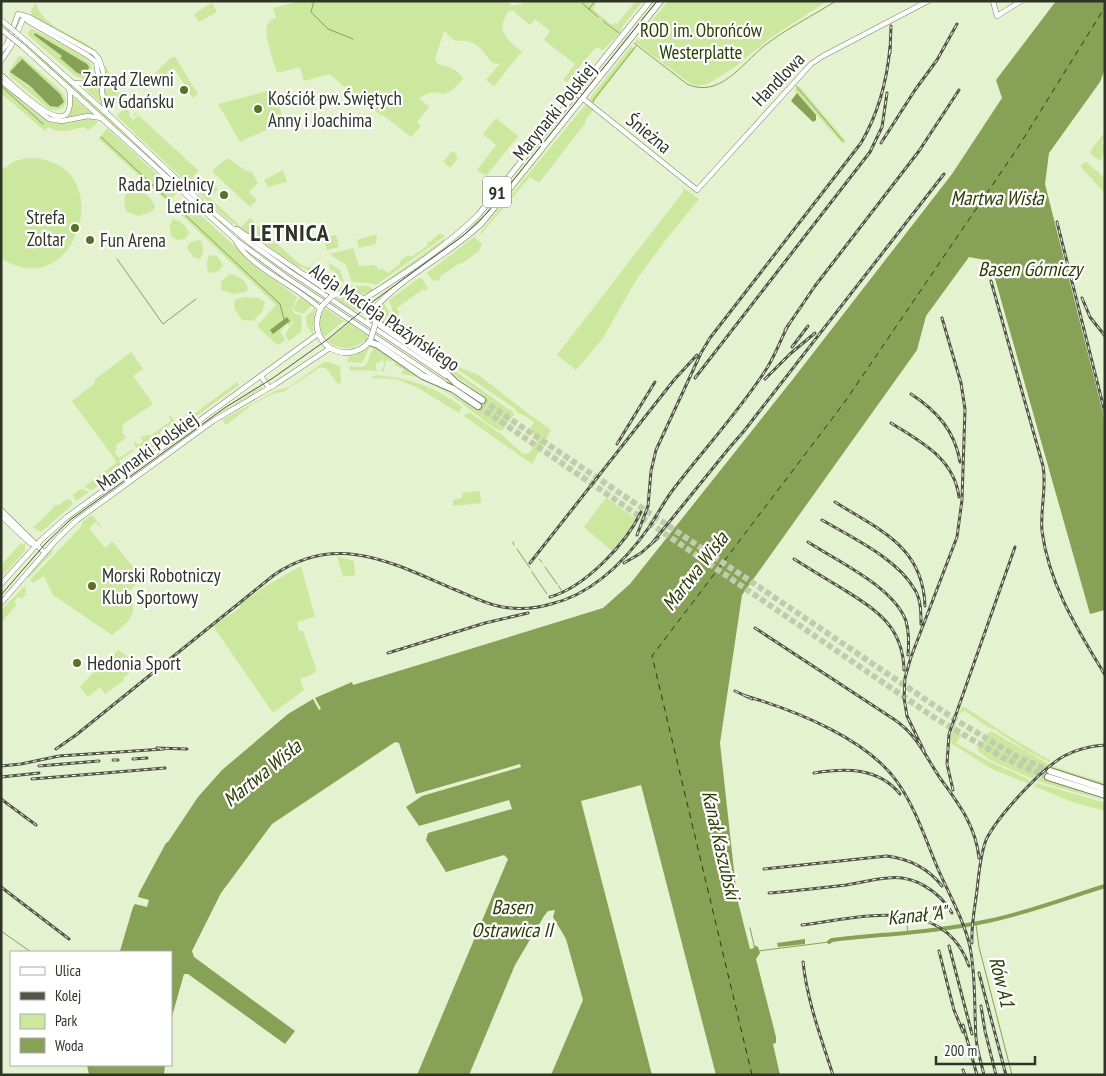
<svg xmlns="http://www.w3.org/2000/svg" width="1106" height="1076" font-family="'PT Sans Narrow',sans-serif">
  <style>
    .green { fill: #cce79e; fill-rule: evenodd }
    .water { fill: #87a156 }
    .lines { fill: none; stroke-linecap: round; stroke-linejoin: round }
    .stream { stroke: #87a156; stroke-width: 1 }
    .canal { stroke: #87a156; stroke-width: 4 }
    .ferry { stroke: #2d3d03; stroke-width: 1; stroke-dasharray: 6 5; stroke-linecap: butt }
    .highway-tunnel { stroke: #c1ccae; stroke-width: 6; stroke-dasharray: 6 3; stroke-linecap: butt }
    .secondary-casing { stroke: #7a8667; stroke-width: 5.5 }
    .primary-casing { stroke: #7a8667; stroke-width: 6 }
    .highway-casing { stroke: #7a8667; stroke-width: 8 }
    .secondary { stroke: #fff; stroke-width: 4.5 }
    .primary { stroke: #fff; stroke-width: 5 }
    .highway { stroke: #fff; stroke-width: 6 }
    .tram { stroke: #515746; stroke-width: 1 }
    .rail-casing { stroke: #515746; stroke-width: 3 }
    .rail { stroke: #fff; stroke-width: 1; stroke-dasharray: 4; stroke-linecap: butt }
    .secondary-bridge-casing { stroke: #7a8667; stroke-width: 5.5; stroke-linecap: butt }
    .primary-bridge-casing { stroke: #7a8667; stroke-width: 6; stroke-linecap: butt }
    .secondary-bridge { stroke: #fff; stroke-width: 4.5 }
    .primary-bridge { stroke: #fff; stroke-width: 5 }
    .poi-dot { fill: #5a7224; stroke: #fff; stroke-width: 2 }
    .labels { text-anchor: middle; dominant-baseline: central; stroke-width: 4.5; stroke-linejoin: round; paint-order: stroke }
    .shield { fill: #fff; stroke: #6d7168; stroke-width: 1 }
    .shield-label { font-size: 18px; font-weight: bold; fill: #2f3427 }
    .park-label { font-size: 19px; fill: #2c3c02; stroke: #fff }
    .poi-label { font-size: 19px; fill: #2f3427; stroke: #fff; text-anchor: start }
    .street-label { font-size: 19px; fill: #2f3427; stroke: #fff }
    .water-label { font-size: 20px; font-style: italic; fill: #2d3d03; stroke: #fff }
    .district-label { font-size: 24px; font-weight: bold; letter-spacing: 1px; fill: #2f3427; stroke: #fff }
  </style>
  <rect width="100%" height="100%" fill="#e5f2d0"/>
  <!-- green -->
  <g class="green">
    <path d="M293,1h217l1,5 10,-2 2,-3h74l-4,8 19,16 2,-2 3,1 19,-23h7l-20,25 -3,7 -17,-13v1l16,13 -16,16 -7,-3 -29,35 -4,-2 12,-16 -31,-24 6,-9 -15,-12 -5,6 -16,-13 1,-3 -4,3v-3c-18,20 -4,31 12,44l-4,2 -25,31 -8,-6 14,-16 -8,-1c-12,-16 -16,-24 -37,-22l-11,-10 -9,28 3,5c11,3 19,4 25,15l-12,12 -8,3c-10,-4 -16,-1 -24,4l10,9 -12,15 4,4 -10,11 -28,-22 -1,1 -10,-8 7,-11h3l3,-4h-6l-8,11 -10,-4 -32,-26 -25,7 -4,-14 -23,6c-3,-11 -13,-38 -10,-47 2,-5 5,-7 9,-8l-3,-10 20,-5z"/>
    <path d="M663,1h2l-62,77 -1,-1z"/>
    <path d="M668,1h159l-58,38 -34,28 -27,17 -11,2 -9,-4 -53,-40 2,-3 4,3 -3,-4z"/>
    <path d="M35,3c4,7 7,14 14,19 16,14 39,17 53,36l-12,-10 -58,-32 -1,-5z"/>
    <path d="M212,3l5,9 -18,10 -5,-8z"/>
    <path d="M29,19l61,34c18,12 7,34 13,52l-22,-20c16,1 24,-12 15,-26z"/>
    <path d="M31,29h2l51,28 8,8v9l-9,5 -9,-4 -45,-39 -1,-4zM34,35l55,34 -2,4c-10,4 -19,-8 -26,-15l1,-2z"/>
    <path d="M26,43l98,88 58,56 -1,1 -37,-35 -120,-108z"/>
    <path d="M631,46l4,3 -42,54 -4,-3 4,-6z"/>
    <path d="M21,56l35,30 8,9 2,5c-1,9 -9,12 -17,9l-39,-33 -1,-5 9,-14zM21,59l38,34 3,8 -17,-2 -34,-26z"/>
    <path d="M172,57h3l23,37 -5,4 -7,-10 4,-3 -4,2 -12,-19 -10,6 10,-4 -20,18 -7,-7z"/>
    <path d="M105,64l16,33 -10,12c-11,-14 -3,-30 -6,-45z"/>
    <path d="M1,77l49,40c14,4 25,-6 22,-21l22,19 -12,-1 -22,5 -10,-1 -10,-6z"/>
    <path d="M1,83c11,9 40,38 53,40 14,2 34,-12 44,-1l-9,8 -6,-3c-12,3 -23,8 -35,0l-3,4 -37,-32 -7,-4z"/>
    <path d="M799,86l47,55 -3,3 -49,-54z"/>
    <path d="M275,89l7,28 -12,3v8l-30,14 -22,-38z"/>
    <path d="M586,104l7,6 -8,11 1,1 -47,61 -9,-6 -49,57 -1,-1z"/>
    <path d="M127,105l72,66 -12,12 -70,-67 8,-9 5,5 -1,4 5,4 4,-4 -2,-2 -2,3 -1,-1 2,-3z"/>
    <path d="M581,106l-89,111 -14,14 2,-4z"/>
    <path d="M496,118l22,18 -32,40 -9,-6 19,-25 -13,-11z"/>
    <path d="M107,128l70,65 -9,9 -69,-63z"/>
    <path d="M1105,132v6l-3,3 3,7 -4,13 -10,-6v-5z"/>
    <path d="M452,151l5,3 -2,2 3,2 -8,10 -7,-6z"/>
    <path d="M28,158c95,0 49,151 -27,100v-88l14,-9z"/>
    <path d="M227,158l21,14 3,-1 7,12 -9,9 8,8 -7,7 -37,-35v-2z"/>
    <path d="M1086,162l19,16v16l-23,-26 -1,-3z"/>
    <path d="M283,170l4,12 -19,5 -4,-7z"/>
    <path d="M207,178l11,11 -8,9 31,29 9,-9 47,44 7,4 14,3 -6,5 -8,-6 -7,-2 -70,-47 -32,-29z"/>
    <path d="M133,188c9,1 18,10 22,18l-2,5 -14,5 -12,-4c-4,-8 -4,-20 6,-24z"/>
    <path d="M683,188l16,11 -31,38 -32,43 -33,58 -27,32 -19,-15 126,-163z"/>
    <path d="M185,201l74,67 38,29 -5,12 2,4 8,3 -1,16 -12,9 -4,-6 9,-14h-1l-4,5 -2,-3 3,-2 -17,13 11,-8 3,2 -3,-1 -4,4 5,9 -6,5 -4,-2 -18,-17 19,-21 -99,-94z"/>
    <path d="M173,219c7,1 15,8 16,15l-4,5 -8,1 -6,-4 -1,-11z"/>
    <path d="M377,234l-1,10 -17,4 -2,-8z"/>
    <path d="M439,234l6,2 -69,49 -7,-2 -17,-1 -6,-17 -17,-11 24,-6 6,18 16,-1 4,5 3,-2 6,5 12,-9v-3l8,-6 3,2 16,-11 1,-5 2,1z"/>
    <path d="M336,235l3,12 -12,3 -4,-12z"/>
    <path d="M474,237l8,7 -3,7 -18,13 -1,-1 -21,14 1,2 -2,2 -6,-1 -5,-7z"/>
    <path d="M445,238l-1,3 -67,48 -1,-1z"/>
    <path d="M197,240l4,1c3,5 3,14 -2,18l-6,-2 -6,-9 2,-5z"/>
    <path d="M211,255l6,1 6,9 -4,6 -9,2 -2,-1c-2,-6 -2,-14 3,-17z"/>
    <path d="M329,263l11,7 4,12 -3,-1 -6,-9 -5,-2z"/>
    <path d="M321,269l8,4 -3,13 -13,-10 3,-4z"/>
    <path d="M232,274c7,2 14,7 16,15l-2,3 -13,2 -12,-4v-8l7,-7z"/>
    <path d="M333,276l6,8 4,2 -2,3 -7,1 -5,-2z"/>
    <path d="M419,278l3,1 6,9 -3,3 -2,-2 -26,19 2,4 -2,13 6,5 -3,5 11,5 102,72 1,2 -12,17c-11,-3 -20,-13 -29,-19 -20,-16 -45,-35 -71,-38l1,-5 -9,-4 1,-3 -9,-2 -2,10 1,1h-4l3,-6 -1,-6 -2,1v2l-5,1v6l3,2 -30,-1 1,-4c21,4 15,-4 24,-19l102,62 8,-13 -23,-16 -23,-19 -50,-33 6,-13 -5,-15z"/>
    <path d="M350,286h18l6,4c-8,5 -19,6 -24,-4z"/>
    <path d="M244,297l15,1 6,4 -3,10 -9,9 -11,-1 -8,-12 1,-8z"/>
    <path d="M300,297l12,8 -9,9 -8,-3 -2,-3z"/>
    <path d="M343,297l13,1 9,6 -10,7 -19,-12z"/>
    <path d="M383,302c7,10 8,14 2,24 -9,-8 -10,-15 -2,-24z"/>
    <path d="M315,308l-2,27 -6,-9 -1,-9z"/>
    <path d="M325,308l19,13 -20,16c-6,-10 -5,-20 1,-29z"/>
    <path d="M349,323l19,13c-10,14 -27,16 -41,5z"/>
    <path d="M370,347l-8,16 -15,-1 3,-7z"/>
    <path d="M433,351l19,13 28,12 46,36 25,18 -19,34 -68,-48 5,-4 33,23 20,18 4,1 4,-2 7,-10 -2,-6 -6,-4 5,-10 -9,-6 -7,-3 -4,-5 -63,-43z"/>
    <path d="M131,352l12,17 -10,7 20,28 -30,20 -1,8 4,6 -10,7 1,4 -3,3 5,6 14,-9 1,1 -15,11 3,5 15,-11 2,3 -47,32 -8,-3 33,-25 -45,-61 23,-18 -1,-3z"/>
    <path d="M324,362h4l12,4 1,17 -3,1 -12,-16h-7l-36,24 -8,1 -22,11 -27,21 -4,-5 53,-29 14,-4z"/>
    <path d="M375,375c32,2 61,12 87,32l-3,6 -41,-25 -21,-9 -26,-1z"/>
    <path d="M237,382l2,3 -55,40 -2,-2z"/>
    <path d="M264,385l-3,4 -48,28z"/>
    <path d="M169,416h2l4,5 -8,6 1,2 -2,-1 -6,4v3l-2,-2 -6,5 1,2 -2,-1 -6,4v3l-1,-2 -7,5 -3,-4 1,-4 3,4 5,-3 -3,-5 3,-1 1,1 4,-3 2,2 21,-15z"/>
    <path d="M178,425l2,3 -37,27 -2,-2z"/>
    <path d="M81,489l8,3 -13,9 -3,-6z"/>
    <path d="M480,491l1,12 -28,3v-6l9,-2v-5z"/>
    <path d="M606,498l29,20 -4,9 -19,24 -28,-24z"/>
    <path d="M67,499l3,1 3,3 -2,3 -30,26 -10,-6 2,2 21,-21 -1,-2h6z"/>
    <path d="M92,515l9,11v2l-5,-6 -7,6 16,20 7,-7 30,37 -14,14c13,22 0,30 -16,43l-59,-40 -9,-19 -11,7 -3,-3 51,-53 2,-6z"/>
    <path d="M21,543l3,2 1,-2v8l-24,27v-13z"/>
    <path d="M51,549l2,3 -25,27 1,-4z"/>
    <path d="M337,556l17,5 1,14 -12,2z"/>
    <path d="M301,566l14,51 -18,5 2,9h4l13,37 -1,5 -15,6 4,11 -31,23 -60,-87 27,-18 -1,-3 27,-19z"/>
    <path d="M25,586l1,6 -6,2 7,-1 -5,6 -4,-2 -4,5 3,2 -16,19v-13z"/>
    <path d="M118,650l21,15 -16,13 1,2 -19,14 -5,-7 -12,10 -8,-10 21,-23 3,2z"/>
    <path d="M963,706l44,29 44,26 -2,1 -24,-12 -31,-21 -6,-2 -23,-16 -6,3c-4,8 -6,14 3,20l-6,9 32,18 42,19 -3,3 -35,-14 -43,-27 9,-28z"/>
    <path d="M991,731l59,34 -15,15 -47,-21 -11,-9 11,-17z"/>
    <path d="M1052,766l53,17v2l-54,-16 -4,10 58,22 -68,-20z"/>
    <path d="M1037,783l68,20v8l-33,-9 -38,-16z"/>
  </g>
  <!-- water -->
  <g class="water">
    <path d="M1056,1h49v68l-5,13 -51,71 -4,31 60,237v189l-15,4 -100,-353 -21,-4 -43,59 -9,34 -175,245 -22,148 17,155 13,51 4,-1 -1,-3 5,2 2,6 -4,6 20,78v6l-3,1 7,31h-64l-75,-290 -60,16 71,274h-101l32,-75 -17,-61 -13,-22 2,-7 -7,1 -4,5 -29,49 -46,110h-52l91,-216 -4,-4 -58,17 -20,-32 2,-7 84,-24 -3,-9 -90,26 -13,-19 16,-11 99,-29 -1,-3 -104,30 -17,-51 -4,-1 -123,82 -51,69 -29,58 2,6 101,74 -10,13 -97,-70h-4l-13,46v-68h-53l2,-1 13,-44 2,-3 12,3 2,-7 -11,-3 1,-4 27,-50 2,-1 30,-45 24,-27 66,-56 25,-15 6,11 2,-1 -6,-11 37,-16 1,3 250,-77 27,-24 163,-205 159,-205 50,-76 -6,-18z"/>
    <path d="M35,33l52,31 2,3 -1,5 -6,3 -6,-3 -16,-14 2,-2 -28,-21z"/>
    <path d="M22,59l38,35 4,8 -6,5 -8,-1 -20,-20 -20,-14z"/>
    <path d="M797,93l19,22v5l-3,2 -22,-21z"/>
    <path d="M287,317l3,4 -17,13 -3,-4z"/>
    <path d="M805,939v5l-27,3 -1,-4z"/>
    <path d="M87,1065h78l-1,10h-75z"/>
  </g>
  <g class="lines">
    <!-- stream -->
    <g class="stream">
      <path d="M314,1l-3,11 17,17 25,10"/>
      <path d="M582,3l16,14"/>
      <path d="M589,9l6,-8"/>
      <path d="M603,21l16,12"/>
      <path d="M634,43l53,41c32,15 55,-20 77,-38 22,-17 48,-30 72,-45"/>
      <path d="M39,56l83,74"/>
      <path d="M1,86l42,38"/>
      <path d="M796,86l47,55"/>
      <path d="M593,102l1,-3 42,-53"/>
      <path d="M101,137l68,63"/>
      <path d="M163,169l4,4"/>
      <path d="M179,209l101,95 4,15"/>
      <path d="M117,259l46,65 33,-25"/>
      <path d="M513,542l1,3"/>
      <path d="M517,549l13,19"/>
      <path d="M539,559l3,3"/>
      <path d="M545,567l12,17"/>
      <path d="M532,572l15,22"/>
      <path d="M559,586l2,4"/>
      <path d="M976,924l3,23 33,128"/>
      <path d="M907,926l1,6"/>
      <path d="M750,928l4,17"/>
      <path d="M1,931l30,21"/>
      <path d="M758,951l71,-9"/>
    </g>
    <!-- canal -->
    <path class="canal" d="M829,942l3,-2c51,-6 105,-8 156,-19 39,-8 78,-23 117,-35"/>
    <!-- ferry -->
    <path class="ferry" d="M752,1075l-100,-419 192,-253 173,-254 88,-142"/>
    <!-- highway-tunnel -->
    <g class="highway-tunnel">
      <path d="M482,400l474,320 58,35 36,16"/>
      <path d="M478,406l457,312 69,40 44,19"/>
    </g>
    <!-- secondary casing -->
    <g class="secondary-casing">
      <g id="secondary">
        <path d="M993,1l4,15 24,-15"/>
        <path d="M24,17l4,4 59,34 9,7 2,12c-5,11 -14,10 -25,9"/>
        <path d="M26,41l88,79 87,82 49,41 39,28 157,105"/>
        <path d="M22,46l214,194 50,37 158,106"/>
        <path d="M1,51l6,-7 11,-30 11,3 65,36 5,6 4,12 -1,21 4,20"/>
        <path d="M1,61l10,-15 13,-29"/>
        <path d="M1,75c16,13 78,78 68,13"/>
        <path d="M1,81l48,38 13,2 26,-5 14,2"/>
        <path d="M576,93l121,97 114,-126 12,-8 105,-55"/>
        <path d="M237,229l97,66"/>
        <path d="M236,241c13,26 63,46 84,68"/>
        <path d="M261,376l8,12"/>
        <path d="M1,510l44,43"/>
        <path d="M1,516l29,27 5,2"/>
        <path d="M1,584l41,-45 25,-22 251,-183"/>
        <path d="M1,603l56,-64 20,-19 136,-99 63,-37 54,-36"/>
      </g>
    </g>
    <!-- primary casing -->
    <g class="primary-casing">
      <g id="primary">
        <path d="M332,296c21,-10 45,6 43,29"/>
        <path d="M364,299c40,-25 82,-52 115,-85l171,-213"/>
        <path d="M322,306c-20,34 23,64 48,35"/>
        <path d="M373,310c30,-35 76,-55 109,-87l179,-222"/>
      </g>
    </g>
    <!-- highway casing -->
    <g class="highway-casing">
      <g id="highway">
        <path d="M376,322l61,42 19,19 26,17"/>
        <path d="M369,342l9,3 45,31 30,13 25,17"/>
        <path d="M1050,771l55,18"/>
        <path d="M1048,777l57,18"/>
      </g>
    </g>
    <!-- secondary -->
    <use href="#secondary" class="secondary"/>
    <!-- primary -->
    <use href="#primary" class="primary"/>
    <!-- highway -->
    <use href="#highway" class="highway"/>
    <!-- tram -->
    <path class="tram" d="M1,595l45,-52 24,-23 156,-113 47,-29 55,-39 47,-39 89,-65 24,-23 169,-211"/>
    <!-- rail casing -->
    <g class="rail-casing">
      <g id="rail">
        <path d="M890,53l1,-27"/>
        <path d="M881,143l34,-53 22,-30 20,-36"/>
        <path d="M1057,222l48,191"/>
        <path d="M991,281l52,185c4,22 -3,43 -1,65 7,54 36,99 63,144"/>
        <path d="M1082,298l8,19 15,19"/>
        <path d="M785,330l30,-44 104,-135 40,-61"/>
        <path d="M792,347l16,-21"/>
        <path d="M695,378l175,-226 12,-25 5,-34"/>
        <path d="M765,379l25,-25 25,-21"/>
        <path d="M911,394c26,17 44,37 49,68"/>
        <path d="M891,423c30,19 63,35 68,74"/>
        <path d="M617,444l38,-62"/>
        <path d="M835,502c44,28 88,44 90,104"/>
        <path d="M822,520c29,17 76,39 93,70 6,10 6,22 6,34"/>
        <path d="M637,535l11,-29 3,-35 5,-21 45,-97 9,-15 151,-195c17,-29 26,-62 29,-96"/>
        <path d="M653,542l77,-95 14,-16 200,-257"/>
        <path d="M808,542c29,19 86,45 98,79 3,11 3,23 2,34"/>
        <path d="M794,559c16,10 32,20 49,30 33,21 60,37 61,81"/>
        <path d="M530,563l144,-183 23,-25"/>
        <path d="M624,563l17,-10 17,-15"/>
        <path d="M550,597c35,-10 76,-53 91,-85"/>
        <path d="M755,628l140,92c22,15 31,37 45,58 18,25 36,48 39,80"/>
        <path d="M388,653l97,-30 43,-10"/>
        <path d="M735,691l17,8"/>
        <path d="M746,696c50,15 122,43 152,87 18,26 28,58 40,86 11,25 26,51 32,78 6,30 4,60 6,91 1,12 5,24 8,37"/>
        <path d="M157,748l30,1"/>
        <path d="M56,749l20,-14 198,-160c64,-44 120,-11 182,15 14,6 28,13 42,16 18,4 36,3 53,-2 42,-10 75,-44 99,-78 7,-11 14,-24 22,-35 31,-41 67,-79 95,-123 9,-14 14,-30 22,-44"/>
        <path d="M924,751l-17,-35 -3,-18 1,-20 6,-21 46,-120 5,-37 3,-91 -4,-26 -19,-65"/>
        <path d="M133,759l14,-1"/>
        <path d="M113,760h5"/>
        <path d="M1,766l20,-2 38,-8 105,-7"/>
        <path d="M39,766l60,-5"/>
        <path d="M814,773c31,-5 64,-6 86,21"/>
        <path d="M1,777l38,-4"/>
        <path d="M32,779l133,-11"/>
        <path d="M953,790l-6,-26 2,-30 66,-187"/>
        <path d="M1,799l35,26"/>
        <path d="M764,869l123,-13c23,3 41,12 55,30"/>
        <path d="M1,887l68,52"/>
        <path d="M769,893c25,-2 51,-5 77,-8 14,-2 27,-6 42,-7 26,-3 51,13 64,35"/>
        <path d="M802,925c57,-7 142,-32 167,41"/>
        <path d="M972,943c-1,-18 3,-36 5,-53 2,-17 3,-34 9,-50 11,-23 55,-71 78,-84 13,-7 27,-10 41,-11"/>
        <path d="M949,946l23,88"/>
        <path d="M939,951l15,59 9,22"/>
        <path d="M803,962c4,38 18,76 30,113"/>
        <path d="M979,973l27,102"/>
        <path d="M981,1006l4,25 11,44"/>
        <path d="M963,1025l14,50"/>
        <path d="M963,1070l2,5"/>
      </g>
    </g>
    <!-- rail -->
    <use href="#rail" class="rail"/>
    <!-- secondary-bridge casing -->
    <g class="secondary-bridge-casing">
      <g id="secondary-bridge">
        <path d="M1,20l25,21"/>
        <path d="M1,29l21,17"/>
      </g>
    </g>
    <!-- primary-bridge casing -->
    <g class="primary-bridge-casing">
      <g id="primary-bridge">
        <path d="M322,306l10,-10"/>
        <path d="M371,338l4,-13"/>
      </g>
    </g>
    <!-- secondary-bridge -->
    <use href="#secondary-bridge" class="secondary-bridge"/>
    <!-- primary-bridge -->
    <use href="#primary-bridge" class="primary-bridge"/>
  </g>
  <!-- markers -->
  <g class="poi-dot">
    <circle cx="184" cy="90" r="5"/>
    <circle cx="258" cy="109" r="5"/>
    <circle cx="224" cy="195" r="5"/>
    <circle cx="75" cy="228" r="5"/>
    <circle cx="90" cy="240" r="5"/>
    <circle cx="92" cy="586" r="5"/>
    <circle cx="77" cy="663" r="5"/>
  </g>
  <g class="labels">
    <!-- shield labels -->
    <rect class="shield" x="483" y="176.5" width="28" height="31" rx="4"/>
    <g class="shield-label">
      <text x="497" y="192">91</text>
    </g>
    <!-- park labels -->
    <g class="park-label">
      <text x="701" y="30">ROD im. Obrońców<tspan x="701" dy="22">Westerplatte</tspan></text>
    </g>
    <!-- poi labels -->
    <g class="poi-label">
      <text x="174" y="79" text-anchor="end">Zarząd Zlewni<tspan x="174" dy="22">w Gdańsku</tspan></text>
      <text x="268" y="98">Kościół pw. Świętych<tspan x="268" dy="22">Anny i Joachima</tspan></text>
      <text x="214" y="184" text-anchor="end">Rada Dzielnicy<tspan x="214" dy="22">Letnica</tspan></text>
      <text x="65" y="217" text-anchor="end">Strefa<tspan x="65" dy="22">Zoltar</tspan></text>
      <text x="100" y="240">Fun Arena</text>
      <text x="102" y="575">Morski Robotniczy<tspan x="102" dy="22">Klub Sportowy</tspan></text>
      <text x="87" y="663">Hedonia Sport</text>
    </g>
    <!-- street labels -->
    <g class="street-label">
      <text transform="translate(778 79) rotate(-46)">Handlowa</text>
      <text transform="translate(554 111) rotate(-51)">Marynarki Polskiej</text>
      <text transform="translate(649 133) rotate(39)">Śnieżna</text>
      <text transform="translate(385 317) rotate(34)">Aleja Macieja Płażyńskiego</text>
      <text transform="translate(147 451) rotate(-36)">Marynarki Polskiej</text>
    </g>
    <!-- water labels -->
    <g class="water-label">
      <text x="997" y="198">Martwa Wisła</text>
      <text x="1030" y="269">Basen Górniczy</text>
      <text transform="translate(695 571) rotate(-52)">Martwa Wisła</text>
      <text transform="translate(262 773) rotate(-39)">Martwa Wisła</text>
      <text transform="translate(721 845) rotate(77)">Kanał Kaszubski</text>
      <text x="512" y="907">Basen<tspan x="512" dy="23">Ostrawica II</tspan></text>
      <text transform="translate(917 915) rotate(-6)">Kanał "A"</text>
      <text transform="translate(1002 982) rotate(76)">Rów A1</text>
    </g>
    <!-- district labels -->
    <g class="district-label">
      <text x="290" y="232">LETNICA</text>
    </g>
  </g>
  <!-- border -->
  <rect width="1106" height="1076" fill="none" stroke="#2f3427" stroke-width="5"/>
  <!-- legend -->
  <rect x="10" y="951" width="162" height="115" fill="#ffffff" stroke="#acaea9"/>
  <rect x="20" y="967" width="25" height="8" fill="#ffffff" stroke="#acaea9"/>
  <text x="55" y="976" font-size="15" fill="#2f3427">Ulica</text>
  <rect x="20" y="992" width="25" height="8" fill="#515746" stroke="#acaea9"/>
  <text x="55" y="1001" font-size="15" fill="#2f3427">Kolej</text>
  <rect x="20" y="1014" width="25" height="15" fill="#cce79e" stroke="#acaea9"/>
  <text x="55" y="1026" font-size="15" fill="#2f3427">Park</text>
  <rect x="20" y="1038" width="25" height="15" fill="#87a156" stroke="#acaea9"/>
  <text x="55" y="1051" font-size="15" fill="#2f3427">Woda</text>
  <!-- scale -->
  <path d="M936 1056v8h99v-8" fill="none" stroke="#2f3427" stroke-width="2.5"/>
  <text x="944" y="1056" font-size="15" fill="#2f3427" stroke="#ffffff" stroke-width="4" paint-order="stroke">200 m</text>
</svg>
